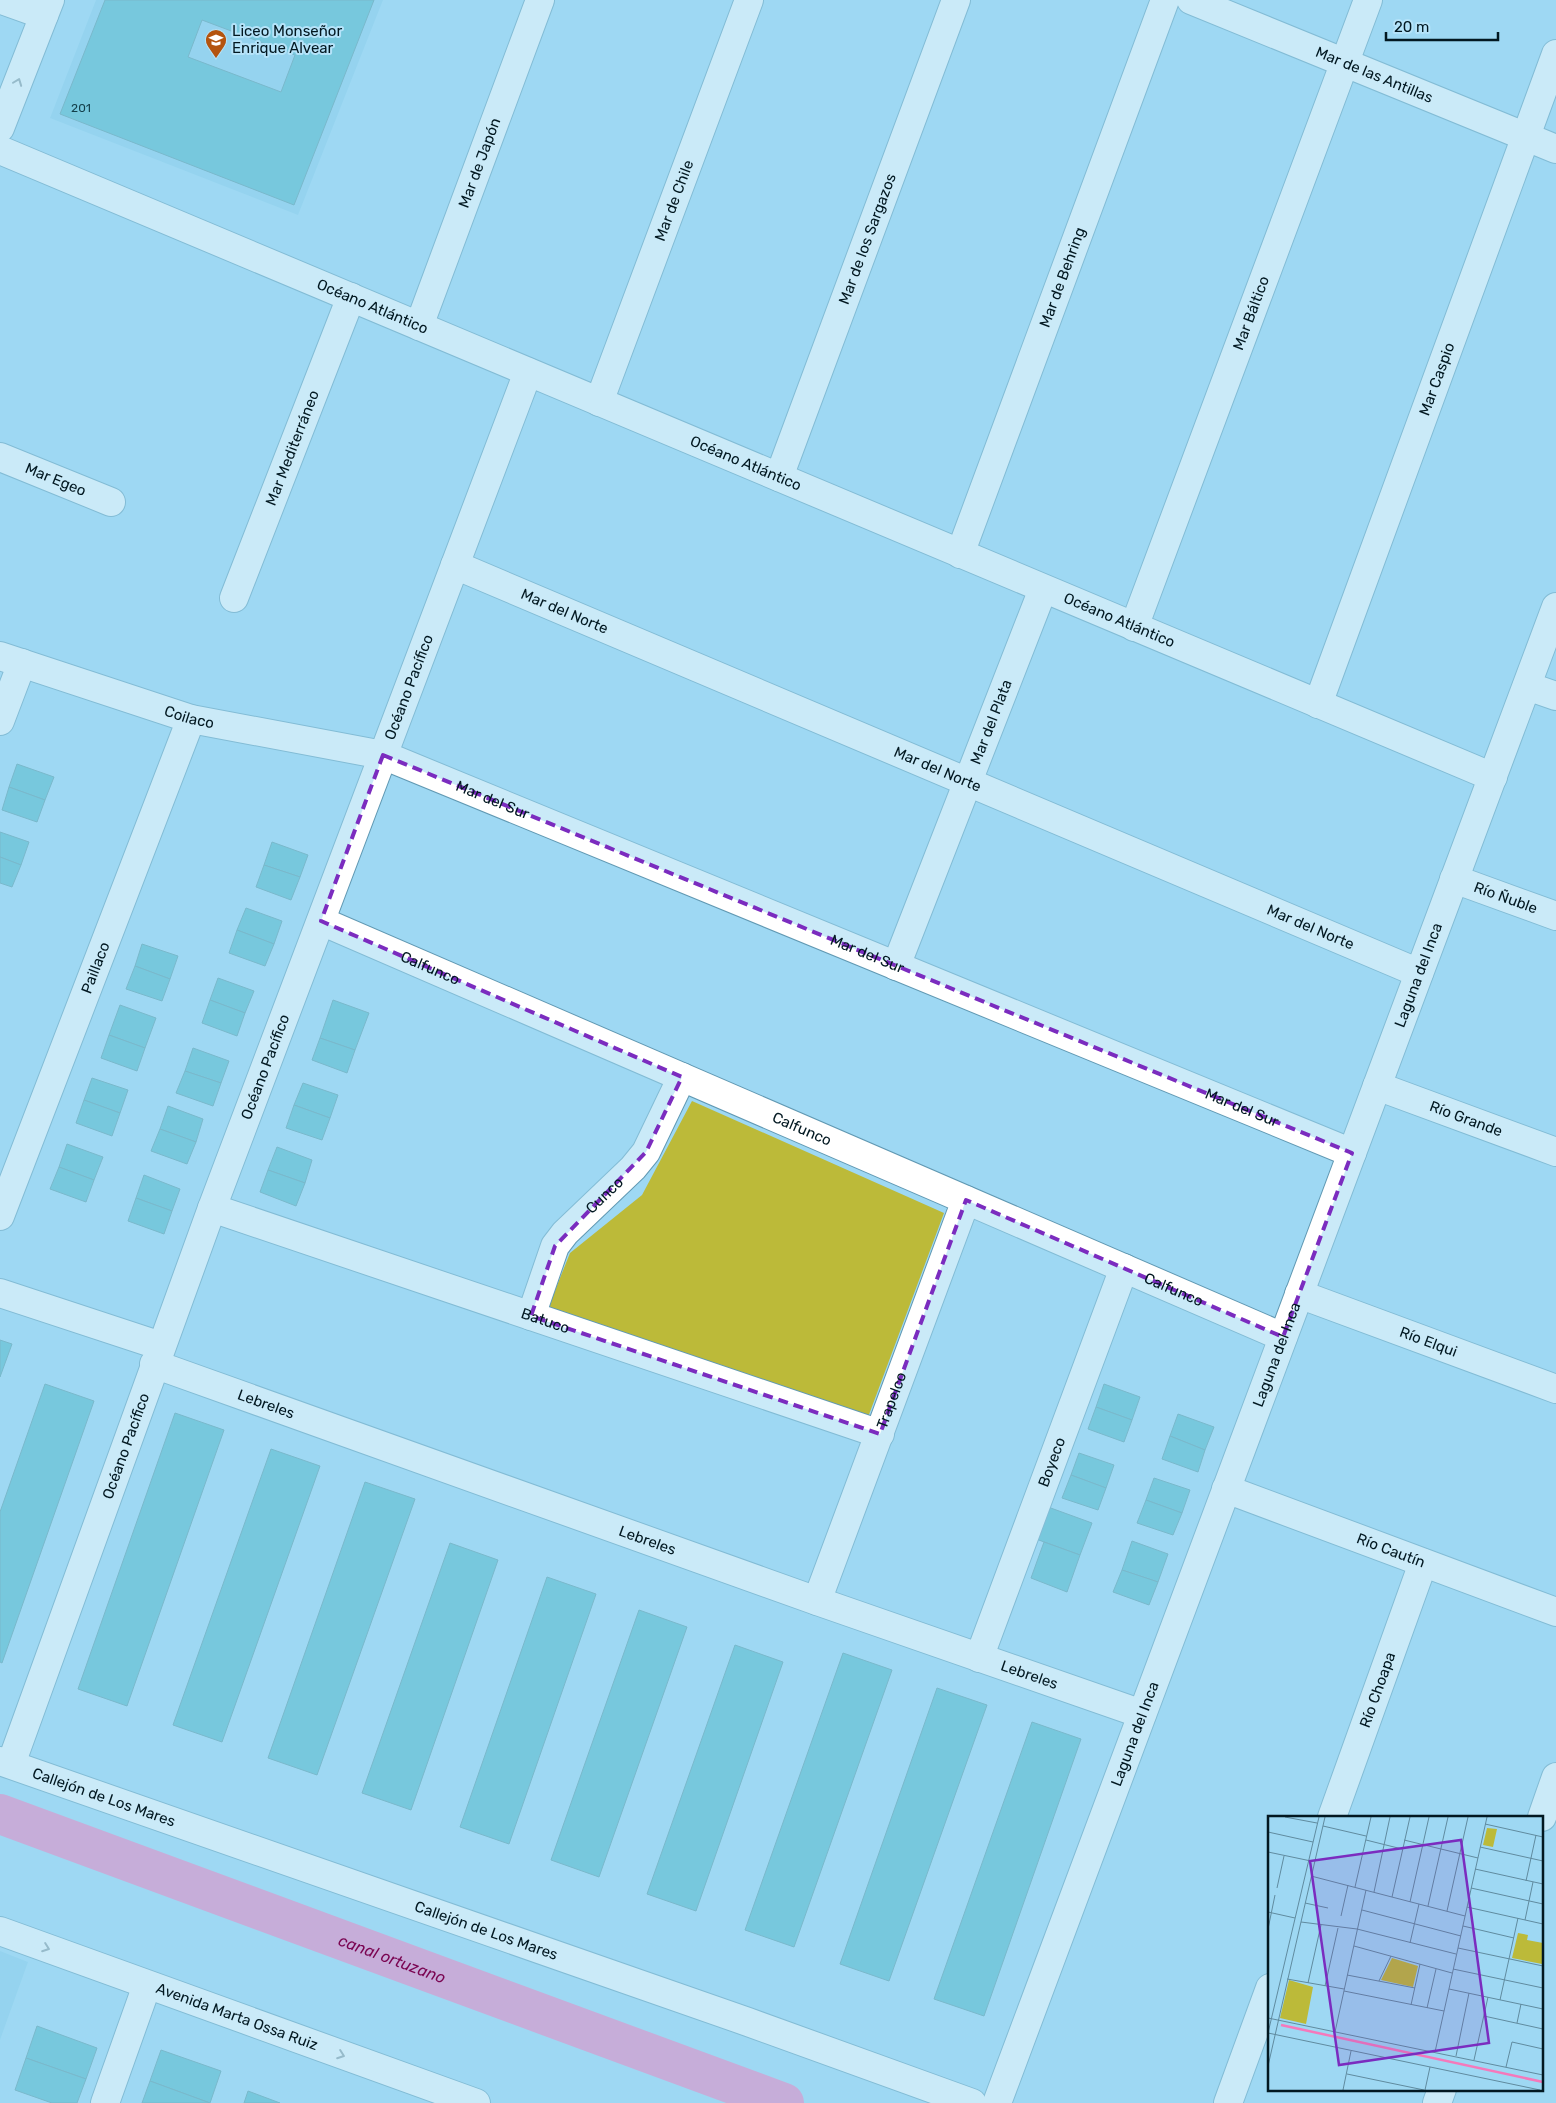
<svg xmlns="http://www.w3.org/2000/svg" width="1556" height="2103" font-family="Rubik,sans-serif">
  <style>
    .built { fill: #8acdec }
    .green { fill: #bcba39 }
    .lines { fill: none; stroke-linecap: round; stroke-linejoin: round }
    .canal { stroke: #f579bb; stroke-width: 40 }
    .building { fill: #47b4c4; stroke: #4d919c; fill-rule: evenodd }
    .minor-casing { stroke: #6199b3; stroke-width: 30 }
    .tertiary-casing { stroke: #6199b3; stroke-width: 30 }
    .secondary-casing { stroke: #6199b3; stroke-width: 30 }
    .minor { stroke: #fff; stroke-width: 28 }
    .tertiary { stroke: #fff; stroke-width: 28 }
    .secondary { stroke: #fff; stroke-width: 28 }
    .oneway { stroke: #8d979b }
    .marked { fill: none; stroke: #7b2cbf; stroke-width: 4; stroke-dasharray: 10 6; stroke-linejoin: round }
    .labels { text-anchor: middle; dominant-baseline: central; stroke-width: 4; stroke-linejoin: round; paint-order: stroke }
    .number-label { font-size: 12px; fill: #133f4a }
    .poi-label { font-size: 15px; fill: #021821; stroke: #b5e3f9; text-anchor: start }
    .street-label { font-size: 15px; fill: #021821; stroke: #b5e3f9 }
    .water-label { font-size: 16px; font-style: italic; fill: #7a0451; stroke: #b5e3f9 }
    .inset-river { fill: none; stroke: #f579bb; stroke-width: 2.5 }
    .inset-road { fill: none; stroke: #608b9f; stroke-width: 1 }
    .view { fill: #7b2cbf; fill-opacity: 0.15; stroke: #7b2cbf; stroke-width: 2.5 }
    .inset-edge { fill: none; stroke: #021821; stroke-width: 2.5 }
  </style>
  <rect width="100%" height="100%" fill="#9ed8f3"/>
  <!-- built -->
  <g class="built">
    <path d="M96,0h287l-85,215 -248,-97z"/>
    <path d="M0,1951l28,11 -28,78z"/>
  </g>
  <!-- green -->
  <path class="green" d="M692,1101l252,112 -77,207 -319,-112 22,-55 72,-58z"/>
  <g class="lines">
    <!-- canal -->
    <path class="canal" id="s1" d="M0,1814l784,289"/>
  </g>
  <!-- building -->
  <g class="building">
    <path d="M105,0h269l-80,205 -234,-91zM202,20l93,35 -14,37 -93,-35z"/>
    <path d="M17,764l37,13 -9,23 -36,-13z"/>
    <path d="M9,787l36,13 -8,22 -35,-12z"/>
    <path d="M0,832l29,10 -8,23 -21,-8z"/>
    <path d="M272,842l36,13 -8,22 -36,-12z"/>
    <path d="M0,857l21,8 -9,22 -12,-4z"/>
    <path d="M264,865l36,12 -9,23 -35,-13z"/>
    <path d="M246,908l36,13 -8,23 -37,-14z"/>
    <path d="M237,930l37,14 -9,22 -36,-13z"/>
    <path d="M142,944l36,12 -8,23 -35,-13z"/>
    <path d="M135,966l35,13 -8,22 -36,-12z"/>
    <path d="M218,978l36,13 -9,22 -35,-13z"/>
    <path d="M210,1000l35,13 -8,23 -35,-13z"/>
    <path d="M333,1000l36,13 -14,37 -35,-12z"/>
    <path d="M120,1005l36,13 -11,30 -36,-13z"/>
    <path d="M109,1035l36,13 -8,23 -36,-13z"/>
    <path d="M320,1038l35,12 -8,23 -35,-13z"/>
    <path d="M193,1048l36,13 -8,22 -36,-12z"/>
    <path d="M185,1071l36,12 -8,23 -37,-13z"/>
    <path d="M92,1078l36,12 -8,23 -36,-13z"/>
    <path d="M303,1083l35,12 -8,23 -36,-13z"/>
    <path d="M84,1100l36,13 -8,23 -36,-13z"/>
    <path d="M294,1105l36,13 -8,22 -36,-12z"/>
    <path d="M168,1106l35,13 -7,23 -36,-13z"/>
    <path d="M160,1129l36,13 -9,22 -36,-13z"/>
    <path d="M67,1144l36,13 -9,23 -35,-13z"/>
    <path d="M277,1147l35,13 -7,23 -37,-13z"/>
    <path d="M59,1167l35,13 -8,22 -36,-13z"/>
    <path d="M268,1170l37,13 -9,23 -36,-14z"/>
    <path d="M144,1175l36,14 -8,22 -36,-13z"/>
    <path d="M136,1198l36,13 -8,23 -36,-13z"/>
    <path d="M0,1340l12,4 -12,33z"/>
    <path d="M45,1384l49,17 -92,262 -2,-1v-150z"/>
    <path d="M1104,1384l36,13 -8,23 -36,-13z"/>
    <path d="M1096,1407l36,13 -8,22 -36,-13z"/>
    <path d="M175,1413l49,17 -97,276 -49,-17z"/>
    <path d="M1178,1414l36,13 -9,23 -35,-14z"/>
    <path d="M1170,1436l35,14 -7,22 -36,-13z"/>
    <path d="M271,1449l49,17 -98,276 -49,-17z"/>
    <path d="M1079,1453l35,12 -8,23 -35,-13z"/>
    <path d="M1071,1475l35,13 -8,22 -36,-12z"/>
    <path d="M1154,1478l36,12 -8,23 -36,-13z"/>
    <path d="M365,1482l50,17 -98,276 -49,-17z"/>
    <path d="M1146,1500l36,13 -9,22 -36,-12z"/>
    <path d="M1048,1507l44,16 -12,32 -44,-16z"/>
    <path d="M1132,1541l36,13 -10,28 -36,-12z"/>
    <path d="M1044,1542l36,13 -13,37 -36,-14z"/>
    <path d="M450,1543l48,17 -87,250 -49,-17z"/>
    <path d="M1122,1570l36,12 -9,23 -36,-13z"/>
    <path d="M547,1577l49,17 -87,250 -49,-17z"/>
    <path d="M639,1610l48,17 -88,250 -48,-17z"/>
    <path d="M735,1645l48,17 -87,249 -49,-17z"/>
    <path d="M843,1653l49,17 -98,277 -49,-17z"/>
    <path d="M937,1688l50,17 -98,276 -49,-17z"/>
    <path d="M1032,1722l49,17 -97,277 -50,-17z"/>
    <path d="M37,2026l60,22 -11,31 -60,-21z"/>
    <path d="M161,2050l60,21 -11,32 -60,-22z"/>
    <path d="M26,2058l60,21 -9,24h-25l-37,-13z"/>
    <path d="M150,2081l60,22h-68z"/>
    <path d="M248,2091l32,12h-36z"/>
  </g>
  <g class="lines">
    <!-- minor casing -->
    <g class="minor-casing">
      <g id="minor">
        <path d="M2,0l42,15"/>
        <path id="s2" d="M1191,0l365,149"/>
        <path id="s3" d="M0,150l1493,627"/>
        <path id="s4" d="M419,326l121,-326"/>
        <path id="s5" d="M599,402l150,-402"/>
        <path id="s6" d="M0,457l111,45"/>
        <path id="s7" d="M779,477l177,-477"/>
        <path id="s8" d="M960,554l205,-554"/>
        <path id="s9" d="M455,565l964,408"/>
        <path id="s10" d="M234,598l117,-301"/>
        <path id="s11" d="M1134,627l234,-627"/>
        <path id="s12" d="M0,656l191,63 192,36 969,398"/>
        <path d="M1527,686l29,10"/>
        <path id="s13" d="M1318,704l238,-650"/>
        <path d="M0,721l22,-58"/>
        <path id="s14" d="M1454,879l102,37"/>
        <path id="s15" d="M321,921l962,416"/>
        <path id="s16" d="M896,966l147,-377"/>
        <path id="s17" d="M1377,1086l179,66"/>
        <path id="s18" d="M212,1208l668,226"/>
        <path id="s19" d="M0,1216l191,-497"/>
        <path d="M0,1293l161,53"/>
        <path id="s20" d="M1299,1294l257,95"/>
        <path id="s21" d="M531,1316l24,-70 10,-13 68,-65 13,-16 36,-75"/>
        <path id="s22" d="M154,1364l663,237 325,113"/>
        <path id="s23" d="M1226,1489l330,123"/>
        <path id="s24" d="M817,1601l149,-401"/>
        <path id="s25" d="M979,1658l145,-390"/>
        <path id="s26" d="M11,1764l201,-556 316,-836"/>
        <path id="s27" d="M1332,1817l91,-254"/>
        <path d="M1542,1817l14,-40"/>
        <path d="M105,2103l42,-118"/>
        <path id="s28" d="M997,2103l559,-1496"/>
        <path d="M1228,2103l42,-115"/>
        <path d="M1437,2103l5,-14"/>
      </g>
    </g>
    <!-- tertiary casing -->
    <g class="tertiary-casing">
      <g id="tertiary">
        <path id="s29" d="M0,1761l748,261 224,81"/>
        <path id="s30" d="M0,1931l476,172"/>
      </g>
    </g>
    <!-- secondary casing -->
    <g class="secondary-casing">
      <path id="secondary" d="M0,128l50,-128"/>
    </g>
    <!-- minor -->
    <use href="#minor" class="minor"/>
    <!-- tertiary -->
    <use href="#tertiary" class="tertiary"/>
    <!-- secondary -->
    <use href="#secondary" class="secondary"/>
  </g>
  <!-- one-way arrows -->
  <defs><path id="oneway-chevron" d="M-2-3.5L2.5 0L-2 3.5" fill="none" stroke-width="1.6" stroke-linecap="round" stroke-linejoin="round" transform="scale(1.25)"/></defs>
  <g class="oneway">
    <use href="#oneway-chevron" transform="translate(18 82) rotate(-69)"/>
    <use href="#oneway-chevron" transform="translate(46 1948) rotate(20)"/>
    <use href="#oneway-chevron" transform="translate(341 2055) rotate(20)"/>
  </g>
  <!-- marked area -->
  <path d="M0 0H1556V2103H0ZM383,755l969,398 -69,184 -317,-137 -86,234 -349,-118 24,-70 91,-94 36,-75 -361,-156z" fill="#9ed8f3" fill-opacity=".55" fill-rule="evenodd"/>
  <path class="marked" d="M383,755l969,398 -69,184 -317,-137 -86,234 -349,-118 24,-70 91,-94 36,-75 -361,-156z"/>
  <!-- icons -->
  <defs>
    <g id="school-pin" transform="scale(1.125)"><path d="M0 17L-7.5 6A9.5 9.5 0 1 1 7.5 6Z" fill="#b4540f" stroke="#b5e3f9"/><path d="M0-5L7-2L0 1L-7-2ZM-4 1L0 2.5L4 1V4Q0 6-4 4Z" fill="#fff"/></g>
  </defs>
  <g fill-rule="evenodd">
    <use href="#school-pin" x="216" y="40"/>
  </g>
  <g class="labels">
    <!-- number labels -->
    <g class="number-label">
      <text x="81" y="108">201</text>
    </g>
    <!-- poi labels -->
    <g class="poi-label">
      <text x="232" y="31">Liceo Monseñor<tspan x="232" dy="17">Enrique Alvear</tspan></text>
    </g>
    <!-- street labels -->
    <g class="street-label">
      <text stroke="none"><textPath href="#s2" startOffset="198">Mar de las Antillas</textPath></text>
      <text stroke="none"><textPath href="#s4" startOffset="174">Mar de Japón</textPath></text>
      <text stroke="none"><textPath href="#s5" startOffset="215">Mar de Chile</textPath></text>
      <text stroke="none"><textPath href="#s7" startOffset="254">Mar de los Sargazos</textPath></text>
      <text stroke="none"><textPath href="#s8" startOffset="295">Mar de Behring</textPath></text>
      <text stroke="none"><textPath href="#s3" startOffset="404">Océano Atlántico</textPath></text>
      <text stroke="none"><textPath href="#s11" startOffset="335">Mar Báltico</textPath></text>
      <text stroke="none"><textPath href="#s13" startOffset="346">Mar Caspio</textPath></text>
      <text stroke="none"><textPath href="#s10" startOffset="161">Mar Mediterráneo</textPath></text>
      <text stroke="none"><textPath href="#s3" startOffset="809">Océano Atlántico</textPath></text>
      <text stroke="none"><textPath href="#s6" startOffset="60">Mar Egeo</textPath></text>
      <text stroke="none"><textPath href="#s9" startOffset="119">Mar del Norte</textPath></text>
      <text stroke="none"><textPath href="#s3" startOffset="1214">Océano Atlántico</textPath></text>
      <text stroke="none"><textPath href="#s26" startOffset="1148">Océano Pacífico</textPath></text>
      <text stroke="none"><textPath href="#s12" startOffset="199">Coilaco</textPath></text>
      <text stroke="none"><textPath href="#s16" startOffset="262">Mar del Plata</textPath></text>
      <text stroke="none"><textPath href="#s9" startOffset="524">Mar del Norte</textPath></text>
      <text stroke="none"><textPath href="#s12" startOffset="515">Mar del Sur</textPath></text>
      <text stroke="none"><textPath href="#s14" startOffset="55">Río Ñuble</textPath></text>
      <text stroke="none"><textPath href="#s9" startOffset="929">Mar del Norte</textPath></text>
      <text stroke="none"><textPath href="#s12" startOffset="920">Mar del Sur</textPath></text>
      <text stroke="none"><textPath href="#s19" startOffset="266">Paillaco</textPath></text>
      <text stroke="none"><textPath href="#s15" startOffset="119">Calfunco</textPath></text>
      <text stroke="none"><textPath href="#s28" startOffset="1204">Laguna del Inca</textPath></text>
      <text stroke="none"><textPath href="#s26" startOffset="742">Océano Pacífico</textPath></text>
      <text stroke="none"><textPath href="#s12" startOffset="1325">Mar del Sur</textPath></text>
      <text stroke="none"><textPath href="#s17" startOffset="95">Río Grande</textPath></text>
      <text stroke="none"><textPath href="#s15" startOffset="524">Calfunco</textPath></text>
      <text stroke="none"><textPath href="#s21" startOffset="145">Cunco</textPath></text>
      <text stroke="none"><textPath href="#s15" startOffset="929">Calfunco</textPath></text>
      <text stroke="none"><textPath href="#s18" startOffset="352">Batuco</textPath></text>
      <text stroke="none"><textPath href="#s20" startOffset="138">Río Elqui</textPath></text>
      <text stroke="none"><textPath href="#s28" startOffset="799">Laguna del Inca</textPath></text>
      <text stroke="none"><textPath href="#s24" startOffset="214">Trapelco</textPath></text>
      <text stroke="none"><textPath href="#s22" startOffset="119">Lebreles</textPath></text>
      <text stroke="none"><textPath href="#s26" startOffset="338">Océano Pacífico</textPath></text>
      <text stroke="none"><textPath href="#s25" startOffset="209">Boyeco</textPath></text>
      <text stroke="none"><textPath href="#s22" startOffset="524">Lebreles</textPath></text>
      <text stroke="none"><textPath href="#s23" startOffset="176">Río Cautín</textPath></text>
      <text stroke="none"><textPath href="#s22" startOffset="929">Lebreles</textPath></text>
      <text stroke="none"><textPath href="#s27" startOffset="135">Río Choapa</textPath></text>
      <text stroke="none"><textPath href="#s28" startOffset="394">Laguna del Inca</textPath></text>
      <text stroke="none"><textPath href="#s29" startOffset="110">Callejón de Los Mares</textPath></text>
      <text stroke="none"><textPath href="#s29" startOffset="515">Callejón de Los Mares</textPath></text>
      <text stroke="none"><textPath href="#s30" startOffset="252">Avenida Marta Ossa Ruiz</textPath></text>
    </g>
    <!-- water labels -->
    <g class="water-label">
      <text stroke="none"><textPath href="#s1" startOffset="418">canal ortuzano</textPath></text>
    </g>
  </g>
  <!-- overview -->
  <g transform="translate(1268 1816)">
    <rect width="275" height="275" fill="#9ed8f3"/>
    <path d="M219,12l10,1 -4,18 -10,-2zM250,117l10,2 -1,5 16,3 -1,21 -30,-6zM124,142l26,8 -5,21 -32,-7zM21,164l24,7 -7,37 -26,-6z" fill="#bcba39"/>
    <path class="inset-river" d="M13,209l262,57"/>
    <path class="inset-road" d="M17,1l32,6M217,8l58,13M55,10l43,10M0,16l45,10M98,24l36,9M136,24l74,18M212,31l63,14M0,36l43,9M207,53l68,15M43,60l154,40M258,65l10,-46M87,71l16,-70M9,72l7,-32M203,72l72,16M106,76l16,-75M124,81l18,-80M142,86l19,-85M37,87l23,5M160,90l20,-89M199,91l76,17M94,94l99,26M179,95l21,-94M0,96l27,6M73,100l7,-31M257,104l8,-38M33,106l56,7 99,25M195,110l51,12M0,113l7,-34M142,127l9,-39M86,130l98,27M190,132l85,18M185,153l90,19M79,159l68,13M19,163l57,10M111,165l12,-25M40,167l13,-58M57,170l13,-58M181,173l94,20M76,175l100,20M232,184l18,-82M143,189l9,-41M159,192l9,-39M216,200l59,13M0,202l275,57M249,207l4,-19M67,216l31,-142M0,217l272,57M0,217l51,-216M167,236l52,-235M188,240l13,-63M206,244l14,-63M0,250l57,-249M238,251l6,-25 31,7M79,258l77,16M75,274l8,-39M157,274l5,-23"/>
    <path class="view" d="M193,24l28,203 -150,22 -29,-204z"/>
    <rect width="275" height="275" class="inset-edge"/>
  </g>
  <!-- scale -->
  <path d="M1386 32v8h112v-8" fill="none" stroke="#021821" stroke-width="2.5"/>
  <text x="1394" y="32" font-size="15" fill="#021821" stroke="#b5e3f9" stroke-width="4" paint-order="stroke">20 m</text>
</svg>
